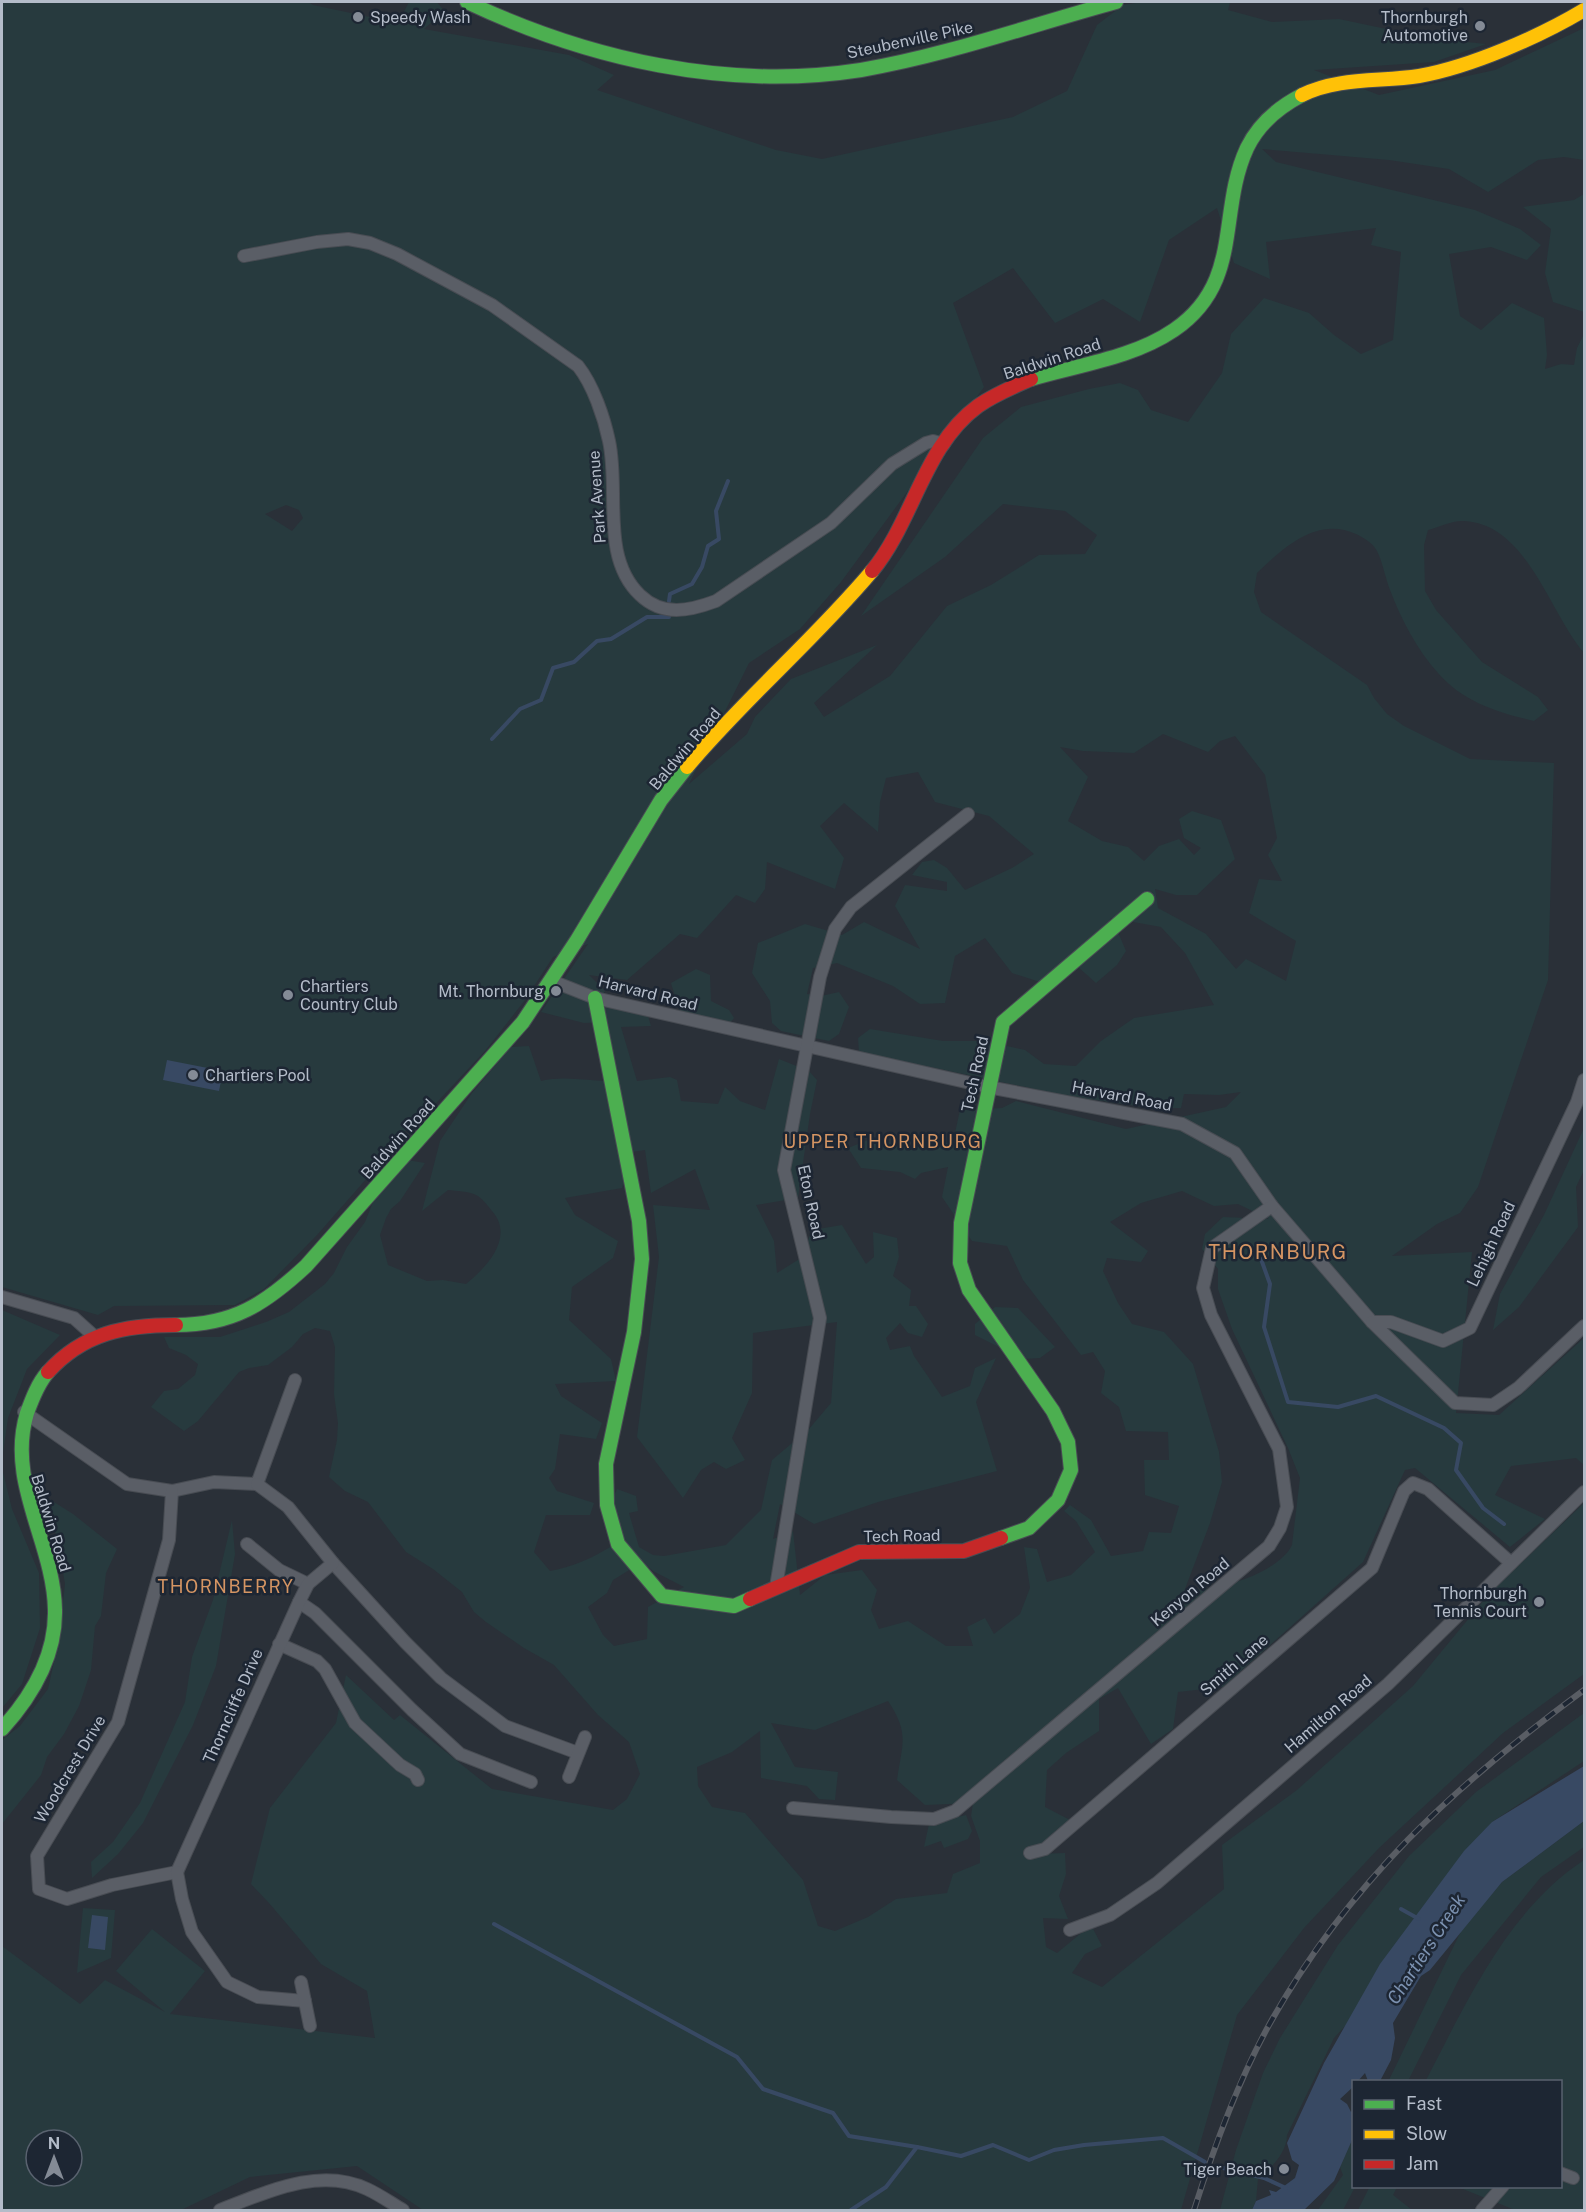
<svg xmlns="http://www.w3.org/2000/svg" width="1586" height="2212" font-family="'Public Sans',sans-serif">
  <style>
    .green { fill: #273a3e; fill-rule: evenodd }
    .water { fill: #384963 }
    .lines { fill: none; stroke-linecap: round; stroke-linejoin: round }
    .stream { stroke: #384963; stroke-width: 4 }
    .street-casing { stroke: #484c53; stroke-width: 14 }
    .fast-casing { stroke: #484c53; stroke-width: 16 }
    .slow-casing { stroke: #484c53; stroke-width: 16 }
    .jam-casing { stroke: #484c53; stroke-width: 16 }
    .street { stroke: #5a5e66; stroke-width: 12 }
    .fast { stroke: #4caf50; stroke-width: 14 }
    .slow { stroke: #ffc107; stroke-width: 14 }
    .jam { stroke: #c62828; stroke-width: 14 }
    .rail-casing { stroke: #595d64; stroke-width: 6 }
    .rail { stroke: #1d2633; stroke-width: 4; stroke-dasharray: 11; stroke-linecap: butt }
    .poi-dot { fill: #848b96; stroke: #1d2633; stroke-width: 2 }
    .labels { text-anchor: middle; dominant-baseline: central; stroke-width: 5; stroke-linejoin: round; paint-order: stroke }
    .poi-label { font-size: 16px; fill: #b4bcc9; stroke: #1d2633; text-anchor: end }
    .street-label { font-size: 16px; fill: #b4bcc9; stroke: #1d2633 }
    .neighbourhood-label { font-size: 18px; letter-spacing: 1.5px; fill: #d59563; stroke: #1d2633 }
    .water-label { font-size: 18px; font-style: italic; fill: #7c92b1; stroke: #1d2633 }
    .quarter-label { font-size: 20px; letter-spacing: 1.5px; fill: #d59563; stroke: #1d2633 }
  </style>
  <rect width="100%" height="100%" fill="#2a3038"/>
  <!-- green -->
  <g class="green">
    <path d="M2,2h306l5,3 85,18 11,-21h28l7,9 -20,18 145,26 45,20 -17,15 179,60 46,9 191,-42 54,-26 30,-66 26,-20 19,-3h88l-2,8 44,12 67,-3 90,19 57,6 -52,18 -120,8 65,25 116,-25 89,-42v132l-20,-3 -26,3 -50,32 -39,-23 -60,-9 -127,-11 14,13 199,48 45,19 21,16 -14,15 -36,-13 -42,7 11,62 21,14 31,-27 32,15 3,37 -2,14 16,-5 13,1 3,-17 6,-12 1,-24 -31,-10 -8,-29 6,-44 -28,-22 51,-7 10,-6v459c-35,-41 -57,-129 -120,-132 -11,-1 -25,6 -36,9l-4,15 1,46 11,19 46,52 56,35 10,13 -14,11c-35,-8 -71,-19 -96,-48 -21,-23 -37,-54 -48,-83 -5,-13 -7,-27 -13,-39 -4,-8 -13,-13 -21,-17 -39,-18 -73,14 -99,39l-3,19 7,20 106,73 7,13 13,16 17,12 66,33 84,4 -6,217 -70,207 -18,26 -23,11 -45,32 80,-4 -16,161 43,2 85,-77v127l-8,-7 -65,8 -16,29 50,24 -35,28 -95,-79 -10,2 -42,92 -140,125 -45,5 -5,37 -22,15 -33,-56 -19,11v32l-33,22 -19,17 -2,37 25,13 -18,14 -13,20 26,-1 1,21 -7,22 9,23 -25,-1 3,29 11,6 34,-28 11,21 -17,8 -13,19 30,14 122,-98 -2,-44 75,-55 116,-104 76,-92 95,-91v171l-81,59 -124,115 -75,80 -67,87 -56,195h-758l-66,-44 -107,11 -69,33h-179v-264l78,58 25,-24 60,32 -49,-41 36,-42 53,42 -35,43 205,24 -8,-47 -46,-27 -52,-61 -18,-19 19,-76 66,-85 10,-48 48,45 6,-5 92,74 121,21 14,-11 13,-25 -11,-32 -31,-27 -44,-50 -30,-17 -38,-26 -12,-10 -12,-20 -29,-23 -27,-17 -38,-50 -23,-11 -16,-14 8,-37 1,-17 -4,-29 1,-47 -5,-16 -15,-3 -12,6 -11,13 -24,18 -19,3 -10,4 -41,49 -14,10 -33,-24 13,-16 14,-2 17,-14 3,-11 -12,-9 -17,-7 -5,-11h56l46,-15 23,-10 36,-28 9,-11 13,-26 18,-25 10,-25 32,-37 18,3 -25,38 -9,8 -5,9 -6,17 8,30 39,16 16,-1 23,4c21,-17 49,-47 26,-73 -4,-5 -10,-13 -16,-16 -7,-4 -20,-4 -28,-5l-26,21 18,-70 32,-48 39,-46 18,-1 12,35c25,-6 50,1 75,0l-12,-59 -20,1 -43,-11 47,-68 -35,13 -28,43 -40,51 -61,65 -8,2 -48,59 -51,58 -53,54 -29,16 -121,1 -16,9 -96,-28zM1217,208l17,55 36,16 -4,-37 110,-14 -5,17 30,7 -8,88 -32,14 -27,-19 -25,-22 -45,-15 -33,36 -9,39 -34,49 -37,-12 -13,-20 -18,-7 -31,6 -68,18 -38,31 -122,178 84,-59 58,-53 62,7 32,24 -12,19 -46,1 -48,30 -44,21 -57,70 -66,41 -10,-14 63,-58 -86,34 -36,38 -8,17 -58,50 60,-121 51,-34 41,-47 143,-195 -31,-84 60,-35 42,55 48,-24 37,23 29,-82zM286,505l13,5 4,8 -11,13 -27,-17zM1163,734l45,18 12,-11 15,-5 30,39 12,63 -9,17 14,26 -23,-2 -10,34 47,28 -10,40 -40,-22 -10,10 -30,-35 -48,-26 -3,-19 21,6h21l38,-36 -14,-39 -29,-9 -13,8 5,19 17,10 -7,7 -15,-16 -20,7 -15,15 -16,-14 -26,-6 -34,-20 20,-44 -28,-30 23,4 51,2zM918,772l17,30 54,14 45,38 -22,14 -47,22 -18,-22 -13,-8 -12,2 -10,13 35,7v9l-42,-6 -10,21 25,43 -56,-27 -22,13 -37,-11 -47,19 -6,30 18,28 2,22 9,8 48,10 10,-7 10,-27 -10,-15 -18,4 -14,-2 6,-26 24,-5 56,23 27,18 25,-1 10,-47 30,-18 27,35 28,9 28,-24 28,25 21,-18 9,-14 -9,-21 -12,-3 6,-9 50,9 24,26 29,52 -80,13 -33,23 -25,25 -32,-2 -19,-14 -40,-9h-42l-73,-12 -12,9 1,14 204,43 87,13h31l3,-14 35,1 22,-3 -15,15 -100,22 -110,-28 -14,7 -42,2 -7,32 -41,6 -39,-10 -25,10 13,20 39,4 15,7 6,-6 27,-6 -6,30 30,44 35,5 16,34 58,75 12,-3 12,19 -4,22 18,14 7,24 42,1 1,28h-25l1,35 34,11 -8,27 -22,-1 -6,19 -32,5 -20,-36 -21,-15 -6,6 12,10 19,31 -24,23 -24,7 -10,-33 -13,-2 6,41 -10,26 -26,20 -9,-16 -18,9 6,19h-27l-38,-25 -29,8 -8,-19 6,-20 -15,-20 -37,5 -25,20 -7,-64 -20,8 7,-35 34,20 64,-22 119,-31 -21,-69 20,-44 -21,10 -5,18 -28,11 -28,-41 -4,-10 -20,4 -4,-12 14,-15 8,10 14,4 6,-13 -12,-18h-7l2,-16 -18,-14 6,-19 -2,-19 -24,-6 1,25 -8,7 -24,-39 -30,5 -11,28 -24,15 -3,-32 -18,-36 42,-7 12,-84 7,-34 -8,-9 -30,-12 -14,51 -25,-9 -15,-14 -7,17 -37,-3 -4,-21 -7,-3 -33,4 -16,-54 30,-1 -3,-10 -49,-14 6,-11 -16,-16 38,5 53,-46 17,4 39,-43 19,8 10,-14 2,-27 68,27 9,-31 -24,-32 24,-23 34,29 2,-30 6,-24zM645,1150l6,43 44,-24 15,41 -57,-5 6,52 -22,180 46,61 18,-28 13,-8 12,7 19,-9 -13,-22 20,-45 1,-60 84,-11 -6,81 -22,26 -37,31 -11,50 -35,35 -62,11 -11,-1 -14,-8 -10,-34 9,-2 -2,-15 -19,-7 -7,15 14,41 29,26 31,16 -36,20 -1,32 -33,7 -11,-11 -15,-28 19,-14 6,-13 18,-11 -19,-23c-20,12 -39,21 -62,25l-16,-19 12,-37h44l4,-12 -37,-12 -8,-13 6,-9 5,-35 36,5 6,-16 -41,-27 -6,-12 61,-3 -5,-22 -42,-39 3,-33 41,-29 5,-17 -43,-26 -10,-17 57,-10 10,-36zM1182,1191l32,15 24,-2 31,15 -46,-2 -18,17 -3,15 16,20v20l14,40 56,119 12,30 -8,67c-13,28 -79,49 -107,44l25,-66 12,-41 -3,-30 -26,-88 -29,-32 -32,-8 -14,-21 -15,-32 4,-13 34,4 7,-11 -38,-29 31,-19zM888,1701c22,33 14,43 9,79l28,25 48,-2 -2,13 9,25v22l-27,11 -6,19 -51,6 -28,18 -33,14 -17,-5 -15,-46 -58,-67 -33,-6 -14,-21 -1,-19 35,-15 28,-21 1,47 46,8 12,13 16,1 3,-28 -43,-5 -24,-44 44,7zM36,2140h36v36h-36z"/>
    <path d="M696,969l14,6 1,26 18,9 5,8 -6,7 -48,-13 -9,-29z"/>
    <path d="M1584,1128v42l-8,17 2,40 -59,80 -26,23 7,-36 44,-79z"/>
    <path d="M995,1307l23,1 37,39 -15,11 -17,1 -48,-24v-11z"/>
    <path d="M2,1310l58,25 -33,34 -19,49 -6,42z"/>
    <path d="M2,1468l10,41 27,64 1,55 -18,56 -20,24z"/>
    <path d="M46,1497l27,17 44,35 -11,24 -5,43 -6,10 -4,44 -12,36 -15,28 -17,23 -6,18 -39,49v-84l18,-14 28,-37 11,-49 6,-56 -8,-47 -16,-37z"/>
    <path d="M232,1520l3,34 -19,112 -23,59 -50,98 -25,31 -26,24 -1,-16 22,-20 27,-39 45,-101 7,-45 21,-57z"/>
    <path d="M1584,1713v48l-92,61 -146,203 -12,13 -47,97c0,17 -16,34 -29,44l-2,22 -4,9h-32l16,-60 27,-77 17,-35 58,-93 71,-89 67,-64z"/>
    <path d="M966,1815l6,16 -4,8 -24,9 -3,-7 -17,6 5,-23z"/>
    <path d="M1584,1821v26l-43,30 -80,98 -53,106 -20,1 74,-153 40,-47z"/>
    <path d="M1584,1860v350h-69l-57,-23 102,-1v-104h-135c42,-80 81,-170 159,-222z"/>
    <path d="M83,1908l32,2 -4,48 -34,15z"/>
    <path d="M1353,2138l2,49 -12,23h-25l25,-35 -3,-8z"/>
    <path d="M1370,2186l27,1 -4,8 19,15h-54z"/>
  </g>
  <!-- water -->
  <g class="water">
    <path d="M167,1060l56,11 -4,20 -56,-11z"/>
    <path d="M1584,1766v55l-82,61 -72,88 -9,6 -28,47 2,15 -4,22 -11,21h-12l-3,-8 -7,8 -4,1 -1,5 -13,12 7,5 4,8 2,-2v28l-19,43 -30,29h-52l4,-9 15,-6 -2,-5 7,2 19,-14 4,-13 -7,-5 -5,-17 37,-80 56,-99 84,-113 28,-29z"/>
    <path d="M92,1915l16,2 -3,33 -17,-2z"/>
  </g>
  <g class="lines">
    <!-- stream -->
    <g class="stream">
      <path d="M669,601l1,-7 22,-10 10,-17 6,-21 11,-7 -3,-28 12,-30"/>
      <path d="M492,739l28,-30 21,-9 12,-32 21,-6 23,-21 14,-2 36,-22h22"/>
      <path d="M1261,1259l9,25 -6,43 24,75 50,5 38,-11 68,32 17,15 -5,27 27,38 21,16"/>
      <path d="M1401,1909l18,10"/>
      <path d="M494,1924l243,133 26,32 70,24 16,23 68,11"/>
      <path d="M1223,2168l41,10 22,10"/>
      <path d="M851,2210l35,-23 31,-40 44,9 32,-11 36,15 25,-10 30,-5 79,-7 42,24"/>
    </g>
    <!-- street casing -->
    <g class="street-casing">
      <g id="street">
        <path d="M244,256l73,-14 31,-3 22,4 27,11 95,51 86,61c15,19 26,51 31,75 11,50 -9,116 31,154 23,22 49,16 76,6l115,-78 61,-59 34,-21 7,-2 11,3"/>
        <path d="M552,981l43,17 393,89 194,37 53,29 37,53 100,116 83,81 38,2 25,-17 66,-62"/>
        <path d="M2,1297l72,21 20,18"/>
        <path d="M1372,1322h19l52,19 27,-13 107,-226 7,-22"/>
        <path d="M24,1412l103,72 45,7 42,-9 43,2 38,-104"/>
        <path d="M172,1491l-3,49 -51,182 -81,134 2,33 28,10 45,-14 65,-13"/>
        <path d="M247,1544l32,26 29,14"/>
        <path d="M333,1563l72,79 36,36 64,48 73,27"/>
        <path d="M776,1587l44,-269 -36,-148 36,-193 15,-48 16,-22 117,-93"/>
        <path d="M299,1602l16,11 97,97 48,44 71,28"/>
        <path d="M279,1644l38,17 8,8 30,54 45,42 15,9 3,6"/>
        <path d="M569,1777l16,-40"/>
        <path d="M793,1808l98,9 43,2 21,-8 314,-265 11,-18 7,-21 -8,-58 -68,-134 -8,-27 9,-40 60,-42"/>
        <path d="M1030,1853l15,-4 327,-281 32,-77 9,-8 15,6 83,74"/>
        <path d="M177,1872l122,-270 9,-18 25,-21 -45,-56 -31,-23"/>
        <path d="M177,1872l5,27 10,33 35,50 31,15 47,4"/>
        <path d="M1070,1930l40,-15 47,-32 231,-199 196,-192"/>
        <path d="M301,1982l9,44"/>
        <path d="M1560,2173l13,5"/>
        <path d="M220,2210c45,-17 99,-44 147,-21 13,6 24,14 36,21"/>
        <path d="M1482,2210l21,-24"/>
      </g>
    </g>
    <!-- fast casing -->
    <g class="fast-casing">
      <g id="fast">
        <path d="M467,2c121,57 260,89 394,68 87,-15 170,-45 255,-68"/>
        <path d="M1031,379c47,-14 102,-21 143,-49 70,-48 43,-117 73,-182 11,-23 32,-41 55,-53"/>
        <path d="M595,998l44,223 3,38 -8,73 -28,132 1,41 11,39 44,52 72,10 16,-7"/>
        <path d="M176,1325c57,0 89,-21 130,-59l217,-244 54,-82 84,-140 26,-33"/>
        <path d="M1001,1538l28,-10 29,-28 13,-30 -3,-28 -15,-31 -84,-121 -9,-27 1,-40 42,-201 144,-123"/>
        <path d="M2,1729c30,-33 54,-72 53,-119 -1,-67 -49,-128 -28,-197 5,-14 11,-30 21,-41"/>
      </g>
    </g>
    <!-- slow casing -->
    <g class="slow-casing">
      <g id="slow">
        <path d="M1302,95c36,-18 78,-13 117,-19 51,-9 120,-39 165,-66"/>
        <path d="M687,767c58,-69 127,-127 185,-196"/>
      </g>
    </g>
    <!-- jam casing -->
    <g class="jam-casing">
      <g id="jam">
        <path d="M872,571c41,-49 52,-126 106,-165 17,-12 35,-19 53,-27"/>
        <path d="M48,1372c35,-39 77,-47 128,-47"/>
        <path d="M750,1599l109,-47 105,-1 37,-13"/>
      </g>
    </g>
    <!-- street -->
    <use href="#street" class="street"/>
    <!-- fast -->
    <use href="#fast" class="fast"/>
    <!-- slow -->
    <use href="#slow" class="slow"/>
    <!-- jam -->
    <use href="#jam" class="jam"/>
    <!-- rail casing -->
    <g class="rail-casing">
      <path id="rail" d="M1194,2210c20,-63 43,-127 75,-185 79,-142 186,-240 315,-335"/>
    </g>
    <!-- rail -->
    <use href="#rail" class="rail"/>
  </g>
  <!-- markers -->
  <g class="poi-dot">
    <circle cx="358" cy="17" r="6"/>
    <circle cx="1480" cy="26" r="6"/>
    <circle cx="556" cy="991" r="6"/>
    <circle cx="288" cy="995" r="6"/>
    <circle cx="193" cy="1075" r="6"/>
    <circle cx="1539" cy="1602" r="6"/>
    <circle cx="1284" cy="2169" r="6"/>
  </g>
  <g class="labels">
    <!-- poi labels -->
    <g class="poi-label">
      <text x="370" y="17" text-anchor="start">Speedy Wash</text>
      <text x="1468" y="17">Thornburgh<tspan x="1468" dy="18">Automotive</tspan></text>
      <text x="300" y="986" text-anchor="start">Chartiers<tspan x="300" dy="18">Country Club</tspan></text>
      <text x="544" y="991">Mt. Thornburg</text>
      <text x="205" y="1075" text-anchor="start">Chartiers Pool</text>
      <text x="1527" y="1593">Thornburgh<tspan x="1527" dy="18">Tennis Court</tspan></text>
      <text x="1272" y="2169">Tiger Beach</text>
    </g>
    <!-- street labels -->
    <g class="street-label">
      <text transform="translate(910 40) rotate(-12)">Steubenville Pike</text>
      <text transform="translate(1052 359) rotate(-18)">Baldwin Road</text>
      <text transform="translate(597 497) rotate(-94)">Park Avenue</text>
      <text transform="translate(685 749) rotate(-50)">Baldwin Road</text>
      <text transform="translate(648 993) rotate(14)">Harvard Road</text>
      <text transform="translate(975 1074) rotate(-78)">Tech Road</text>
      <text transform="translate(1122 1096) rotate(11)">Harvard Road</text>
      <text transform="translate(398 1139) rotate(-48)">Baldwin Road</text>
      <text transform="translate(811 1202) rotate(78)">Eton Road</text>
      <text transform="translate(1491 1244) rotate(-65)">Lehigh Road</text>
      <text transform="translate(51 1523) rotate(73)">Baldwin Road</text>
      <text transform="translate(902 1536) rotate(-1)">Tech Road</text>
      <text transform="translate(1190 1592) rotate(-40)">Kenyon Road</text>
      <text transform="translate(1234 1665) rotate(-41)">Smith Lane</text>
      <text transform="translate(233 1706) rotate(-66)">Thorncliffe Drive</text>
      <text transform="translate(1328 1714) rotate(-41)">Hamilton Road</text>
      <text transform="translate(70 1769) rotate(-59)">Woodcrest Drive</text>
    </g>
    <!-- neighbourhood labels -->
    <g class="neighbourhood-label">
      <text x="883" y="1141">UPPER THORNBURG</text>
      <text x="226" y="1586">THORNBERRY</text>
    </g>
    <!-- water labels -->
    <g class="water-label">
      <text transform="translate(1426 1949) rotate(-57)">Chartiers Creek</text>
    </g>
    <!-- quarter labels -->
    <g class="quarter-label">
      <text x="1278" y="1252">THORNBURG</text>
    </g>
  </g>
  <!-- border -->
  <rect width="1586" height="2212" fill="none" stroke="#b4bcc9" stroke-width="6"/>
  <!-- legend -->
  <rect x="1352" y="2080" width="210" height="108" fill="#1d2633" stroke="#59626f" stroke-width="1.5"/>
  <rect x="1364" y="2100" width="30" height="9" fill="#4caf50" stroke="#59626f" stroke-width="1.5"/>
  <text x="1406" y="2110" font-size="18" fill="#b4bcc9">Fast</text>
  <rect x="1364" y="2130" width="30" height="9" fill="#ffc107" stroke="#59626f" stroke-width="1.5"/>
  <text x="1406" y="2140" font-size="18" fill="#b4bcc9">Slow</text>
  <rect x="1364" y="2160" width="30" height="9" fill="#c62828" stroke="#59626f" stroke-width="1.5"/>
  <text x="1406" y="2170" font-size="18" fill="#b4bcc9">Jam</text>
  <!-- north arrow -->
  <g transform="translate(54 2158)"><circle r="28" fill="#1d2633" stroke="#59626f" stroke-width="1.5"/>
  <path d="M0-4.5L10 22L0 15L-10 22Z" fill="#848b96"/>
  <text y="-9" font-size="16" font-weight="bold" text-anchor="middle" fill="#b4bcc9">N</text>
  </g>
</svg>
